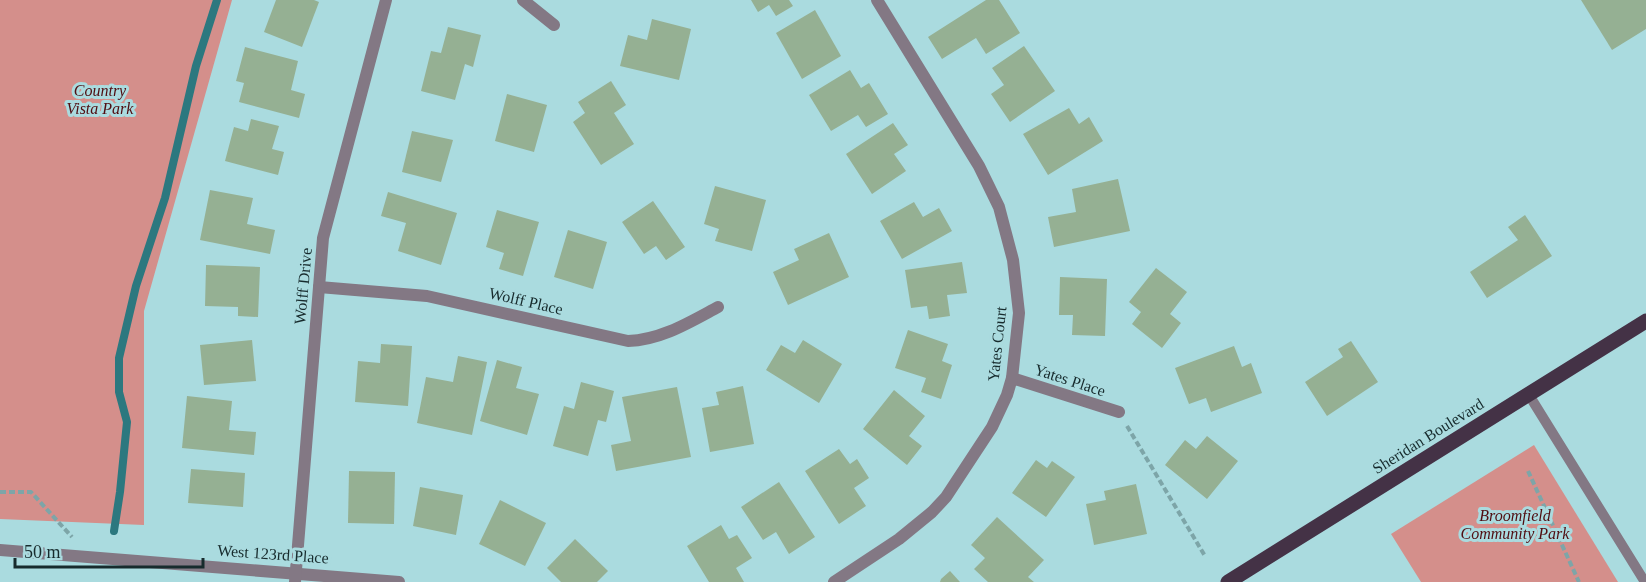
<svg xmlns="http://www.w3.org/2000/svg" width="1646" height="582" font-family="'Times New Roman',serif">
  <style>
    .green { fill: #d48f8b }
    .lines { fill: none; stroke-linecap: round; stroke-linejoin: round }
    .stream { stroke: #2c787f; stroke-width: 8 }
    .building { fill: #95b093 }
    .path { stroke: #7da5a8; stroke-width: 4; stroke-dasharray: 6 3; stroke-linecap: butt }
    .service { stroke: #837884; stroke-width: 10 }
    .minor { stroke: #837884; stroke-width: 12 }
    .primary { stroke: #443246; stroke-width: 15 }
    .labels { text-anchor: middle; dominant-baseline: central; stroke-width: 6; stroke-linejoin: round; paint-order: stroke }
    .park-label { font-size: 16px; font-style: italic; fill: #500d11; stroke: #aadbdf }
    .street-label { font-size: 16px; fill: #172b2d; stroke: #aadbdf }
  </style>
  <rect width="100%" height="100%" fill="#aadbdf"/>
  <!-- green -->
  <g class="green">
    <path d="M0,0h232l-88,311v214l-144,-6z"/>
    <path d="M1534,445l84,137h-197l-30,-48z"/>
  </g>
  <g class="lines">
    <!-- stream -->
    <path class="stream" d="M114,531l6,-39 7,-70 -8,-30v-34l17,-72 29,-88 31,-132 21,-66"/>
  </g>
  <!-- building -->
  <g class="building">
    <path d="M276,0h38l5,2 -17,45 -38,-15z"/>
    <path d="M751,0h38l4,6 -17,10 -7,-11 -11,7z"/>
    <path d="M986,0h13l21,33 -34,21 -10,-16 -34,21 -14,-22z"/>
    <path d="M1581,0h65v29l-34,21z"/>
    <path d="M815,10l26,46 -39,23 -26,-46z"/>
    <path d="M652,19l39,10 -12,51 -59,-14 8,-31 19,5z"/>
    <path d="M448,27l33,8 -8,32 -8,-3 -10,36 -34,-9 10,-40 10,2z"/>
    <path d="M1024,46l31,45 -45,31 -19,-28 13,-9 -12,-17z"/>
    <path d="M245,47l53,14 -7,29 14,4 -6,24 -60,-16 5,-19 -8,-2z"/>
    <path d="M850,70l11,18 8,-5 19,31 -22,13 -8,-12 -27,16 -22,-36z"/>
    <path d="M611,81l15,24 -12,8 20,31 -33,21 -28,-43 12,-9 -7,-11z"/>
    <path d="M507,94l40,11 -13,47 -39,-11z"/>
    <path d="M1069,108l10,16 10,-7 14,24 -55,34 -25,-41z"/>
    <path d="M251,119l28,7 -7,23 12,3 -6,23 -53,-14 9,-34 14,4z"/>
    <path d="M893,123l15,22 -14,9 12,17 -34,23 -26,-40z"/>
    <path d="M412,131l41,9 -12,42 -39,-10z"/>
    <path d="M1118,179l12,52 -76,16 -6,-30 28,-5 -4,-23z"/>
    <path d="M715,186l51,14 -14,51 -37,-10 4,-12 -15,-5z"/>
    <path d="M210,190l43,8 -6,26 28,6 -5,24 -70,-14z"/>
    <path d="M388,192l69,21 -16,52 -43,-14 8,-28 -25,-7z"/>
    <path d="M653,201l32,46 -19,13 -10,-14 -12,8 -22,-32z"/>
    <path d="M914,202l9,15 16,-9 13,23 -50,28 -22,-38z"/>
    <path d="M497,210l42,12 -16,54 -24,-7 5,-16 -18,-6z"/>
    <path d="M1525,215l27,41 -65,42 -17,-26 48,-32 -10,-13z"/>
    <path d="M568,230l39,12 -14,47 -39,-12z"/>
    <path d="M829,233l20,44 -61,28 -15,-33 26,-12 -5,-11z"/>
    <path d="M962,262l5,31 -20,2 3,21 -21,3 -2,-13 -16,2 -6,-38z"/>
    <path d="M206,265l54,2 -2,50 -20,-1v-9l-33,-1z"/>
    <path d="M1156,268l31,24 -17,22 11,9 -19,25 -30,-24 9,-12 -12,-10z"/>
    <path d="M1060,277l47,2 -2,57 -33,-1 1,-20h-14z"/>
    <path d="M908,330l40,14 -6,17 10,4 -11,34 -20,-7 5,-14 -31,-10z"/>
    <path d="M252,340l4,41 -52,4 -4,-40z"/>
    <path d="M803,340l39,24 -23,39 -53,-33 15,-25 14,8z"/>
    <path d="M1351,341l27,41 -51,34 -22,-34 38,-25 -5,-8z"/>
    <path d="M381,344l31,2 -4,60 -53,-4 3,-41 22,2z"/>
    <path d="M1234,346l8,21 9,-4 11,30 -51,19 -5,-14 -17,6 -14,-36z"/>
    <path d="M458,356l29,6 -15,73 -55,-12 9,-46 27,5z"/>
    <path d="M497,360l25,7 -6,21 23,6 -12,41 -47,-14z"/>
    <path d="M581,382l33,9 -8,31 -8,-2 -10,36 -35,-10 11,-40 10,3z"/>
    <path d="M743,386l11,58 -44,8 -8,-44 17,-3 -3,-13z"/>
    <path d="M677,387l14,70 -75,14 -5,-26 20,-4 -9,-44z"/>
    <path d="M894,390l31,26 -16,20 13,10 -15,19 -44,-36z"/>
    <path d="M187,396l45,5 -3,29 27,2 -2,23 -72,-7z"/>
    <path d="M1207,436l31,25 -31,38 -42,-34 20,-25 11,9z"/>
    <path d="M839,449l11,15 7,-5 12,19 -15,10 12,18 -27,18 -34,-53z"/>
    <path d="M1036,460l11,8 5,-7 23,16 -29,40 -34,-24z"/>
    <path d="M191,469l54,4 -2,34 -55,-4z"/>
    <path d="M349,471l46,1 -1,52 -46,-1z"/>
    <path d="M779,482l36,55 -26,17 -13,-22 -13,8 -22,-33z"/>
    <path d="M1136,484l11,50 -53,11 -8,-41 20,-4 -2,-9z"/>
    <path d="M420,487l43,8 -7,40 -43,-9z"/>
    <path d="M500,500l46,23 -21,43 -46,-22z"/>
    <path d="M997,517l47,43 -16,17 6,5h-46l-14,-13 11,-11 -14,-13z"/>
    <path d="M721,525l8,14 8,-4 15,23 -16,10 8,14h-35l-22,-36z"/>
    <path d="M575,539l33,32 -11,11h-36l-14,-14z"/>
    <path d="M950,571l10,11h-20l1,-3z"/>
  </g>
  <g class="lines">
    <!-- path -->
    <g class="path">
      <path d="M1127,426l78,130"/>
      <path d="M1528,471l51,111"/>
      <path d="M0,492h31l41,45"/>
    </g>
    <!-- service -->
    <path class="service" d="M1529,395l116,187"/>
    <!-- minor -->
    <g class="minor">
      <path d="M523,0l31,25"/>
      <path d="M319,287l108,9 201,45c33,-1 62,-19 90,-34"/>
      <path d="M1012,378l107,34"/>
      <path d="M0,550l399,32"/>
      <path d="M295,582l28,-344 63,-238"/>
      <path d="M834,582l65,-43 33,-27 14,-15 46,-70 15,-32 5,-17 7,-65 -6,-53 -14,-53 -20,-41 -102,-166"/>
    </g>
    <!-- primary -->
    <path class="primary" d="M1228,582l418,-261"/>
  </g>
  <g class="labels">
    <!-- park labels -->
    <g class="park-label">
      <text x="100" y="90">Country<tspan x="100" dy="18">Vista Park</tspan></text>
      <text x="1515" y="515">Broomfield<tspan x="1515" dy="18">Community Park</tspan></text>
    </g>
    <!-- street labels -->
    <g class="street-label">
      <text transform="translate(303 286) rotate(-85)">Wolff Drive</text>
      <text transform="translate(526 301) rotate(13)">Wolff Place</text>
      <text transform="translate(997 344) rotate(-84)">Yates Court</text>
      <text transform="translate(1070 380) rotate(18)">Yates Place</text>
      <text transform="translate(1428 436) rotate(-32)">Sheridan Boulevard</text>
      <text transform="translate(273 554) rotate(4)">West 123rd Place</text>
    </g>
  </g>
  <!-- scale -->
  <path d="M15 558v9h188v-9" fill="none" stroke="#172b2d" stroke-width="3"/>
  <text x="24" y="558" font-size="18" fill="#172b2d" stroke="#aadbdf" stroke-width="4.5" paint-order="stroke">50 m</text>
</svg>
